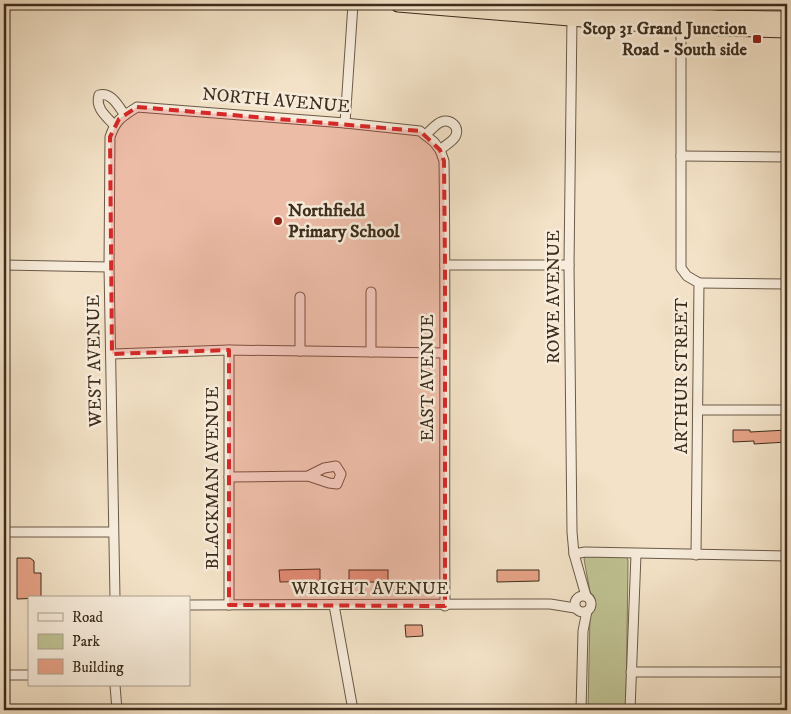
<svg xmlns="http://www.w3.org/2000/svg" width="791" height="714" font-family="'IM FELL DW Pica',serif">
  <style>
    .green { fill: #bfc293; stroke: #7e7858 }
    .park { fill: url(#park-tufts); stroke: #7e7858 }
    .building { fill: #e7a387; stroke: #3d2d1c }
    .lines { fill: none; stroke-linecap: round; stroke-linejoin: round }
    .street-casing { stroke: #6a5a47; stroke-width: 11 }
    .highway-casing { stroke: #3d2d1c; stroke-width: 17 }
    .street { stroke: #f7ecdb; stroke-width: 9 }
    .highway { stroke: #f3e2c7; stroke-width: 15 }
    .marked { fill: #d62828; fill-opacity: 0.2; stroke: #d62828; stroke-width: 4; stroke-dasharray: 10 6; stroke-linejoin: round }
    .poi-dot { fill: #8f2418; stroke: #f7ecdb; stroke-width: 2 }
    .labels { text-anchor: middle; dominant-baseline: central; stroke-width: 5; stroke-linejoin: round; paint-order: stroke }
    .poi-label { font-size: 18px; font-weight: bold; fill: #3d2d1c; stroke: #f7ecdb; text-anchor: end }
    .street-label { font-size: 18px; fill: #3d2d1c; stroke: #f7ecdb }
  </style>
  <defs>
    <pattern id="park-tufts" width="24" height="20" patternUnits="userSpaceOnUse" patternTransform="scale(1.25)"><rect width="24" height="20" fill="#bfc293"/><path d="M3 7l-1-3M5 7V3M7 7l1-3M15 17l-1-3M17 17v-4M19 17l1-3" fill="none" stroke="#9c9e77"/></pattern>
  </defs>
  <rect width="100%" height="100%" fill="#f3e2c7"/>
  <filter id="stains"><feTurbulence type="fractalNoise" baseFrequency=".004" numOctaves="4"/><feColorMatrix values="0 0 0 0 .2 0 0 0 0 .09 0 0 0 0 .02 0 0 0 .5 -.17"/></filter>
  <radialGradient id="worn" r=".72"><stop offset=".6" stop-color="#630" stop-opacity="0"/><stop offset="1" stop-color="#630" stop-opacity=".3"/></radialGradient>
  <!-- green -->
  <path class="green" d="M586,555l41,2 1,4 -2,149h-38l2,-96c3,-9 9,-15 0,-22l-6,-33z"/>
  <!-- park -->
  <path class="park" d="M658,4h68l-3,3z"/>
  <!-- building -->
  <g class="building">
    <path d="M733,430h17v2l37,-2v12l-33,2v-3l-21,1z"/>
    <path d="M17,558h13l4,3v12h7v25l-24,1z"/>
    <path d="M320,569v12l-40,1 -1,-12z"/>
    <rect x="349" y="570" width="39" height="12"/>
    <path d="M497,570h42v11l-42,1z"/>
    <path d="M405,625h17l1,11 -17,1z"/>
  </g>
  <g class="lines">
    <!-- street casing -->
    <g class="street-casing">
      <g id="street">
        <path d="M572,18l-3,247 3,267 2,22 12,42"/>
        <path d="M681,27v241l6,8 12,7 -3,272"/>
        <path d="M345,123l8,-119"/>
        <path d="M114,125c-8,-9 -19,-17 -15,-30 13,-3 19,11 26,20"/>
        <path d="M425,135c5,-3 10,-11 16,-13 9,-4 20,5 14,15 -3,5 -11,9 -15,13"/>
        <path d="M681,156l106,1"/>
        <path d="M4,265l105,2"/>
        <path d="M445,265h124"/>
        <path d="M699,283l88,1"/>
        <path d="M300,351v-54"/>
        <path d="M371,352v-60"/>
        <path d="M112,354l117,-4 215,3"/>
        <path d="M698,410h89"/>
        <path d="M229,477l79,-1 21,7 8,1 4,-10 -5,-8 -12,2 -16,8"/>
        <path d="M4,532h109"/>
        <path d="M574,554l11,-2 202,4"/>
        <circle cx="583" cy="604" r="8"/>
        <path d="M115,598l-6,-331 1,-130c6,-18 12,-20 27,-30l208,16 75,8 14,11 6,8 4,11c2,148 0,296 1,445"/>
        <path d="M189,605l361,-1 25,4"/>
        <path d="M229,605v-255"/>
        <path d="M334,605l19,105"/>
        <path d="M631,672h156"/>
        <path d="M4,675h25"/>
        <path d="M115,685l2,25"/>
        <path d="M581,710l2,-79 4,-20"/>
        <path d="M630,710l6,-156"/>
      </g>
    </g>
    <!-- highway casing -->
    <g class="highway-casing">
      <g id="highway">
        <path d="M398,4l270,22 119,4"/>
        <path d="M540,4l176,14 71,1"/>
      </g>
    </g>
    <!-- street -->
    <use href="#street" class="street"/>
    <!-- highway -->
    <use href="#highway" class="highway"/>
  </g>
  <!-- marked area -->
  <path class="marked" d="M137,107l283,24 20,19 4,11 1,104v341l-216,-1v-255l-117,4 -2,-217 9,-18z"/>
  <!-- markers -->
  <g class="poi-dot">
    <rect x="752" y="34" width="10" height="10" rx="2.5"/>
    <circle cx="278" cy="221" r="5"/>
  </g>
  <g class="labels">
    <!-- poi labels -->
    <g class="poi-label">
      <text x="747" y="29">Stop 31 Grand Junction<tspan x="747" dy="21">Road - South side</tspan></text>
      <text x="288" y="211" text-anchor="start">Northfield<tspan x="288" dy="21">Primary School</tspan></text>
    </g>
    <!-- street labels -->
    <g class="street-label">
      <text transform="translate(276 101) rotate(5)">NORTH AVENUE</text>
      <text transform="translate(554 297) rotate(-90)">ROWE AVENUE</text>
      <text transform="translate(95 361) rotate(-91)">WEST AVENUE</text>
      <text transform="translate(682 376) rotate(-90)">ARTHUR STREET</text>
      <text transform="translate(428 378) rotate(-90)">EAST AVENUE</text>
      <text transform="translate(213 478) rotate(-90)">BLACKMAN AVENUE</text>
      <text x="370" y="589">WRIGHT AVENUE</text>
    </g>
  </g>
  <!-- margin -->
  <rect width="791" height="714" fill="none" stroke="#f3e2c7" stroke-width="20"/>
  <rect x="5" y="5" width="781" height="704" fill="none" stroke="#3d2d1c" stroke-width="2.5"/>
  <rect x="10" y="10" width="771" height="694" fill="none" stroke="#3d2d1c"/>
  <!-- legend -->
  <rect x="28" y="596" width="162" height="90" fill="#f7ecdb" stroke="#ada08f"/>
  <rect x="38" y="613" width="25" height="8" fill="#f7ecdb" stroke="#ada08f"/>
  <text x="72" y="622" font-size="15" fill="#3d2d1c">Road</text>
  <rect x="38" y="634" width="25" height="15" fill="#bfc293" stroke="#ada08f"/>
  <text x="72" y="646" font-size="15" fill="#3d2d1c">Park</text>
  <rect x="38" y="659" width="25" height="15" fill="#e7a387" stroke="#ada08f"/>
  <text x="72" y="672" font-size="15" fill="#3d2d1c">Building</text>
  <rect width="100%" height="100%" filter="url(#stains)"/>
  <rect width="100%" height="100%" fill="url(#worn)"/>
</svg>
